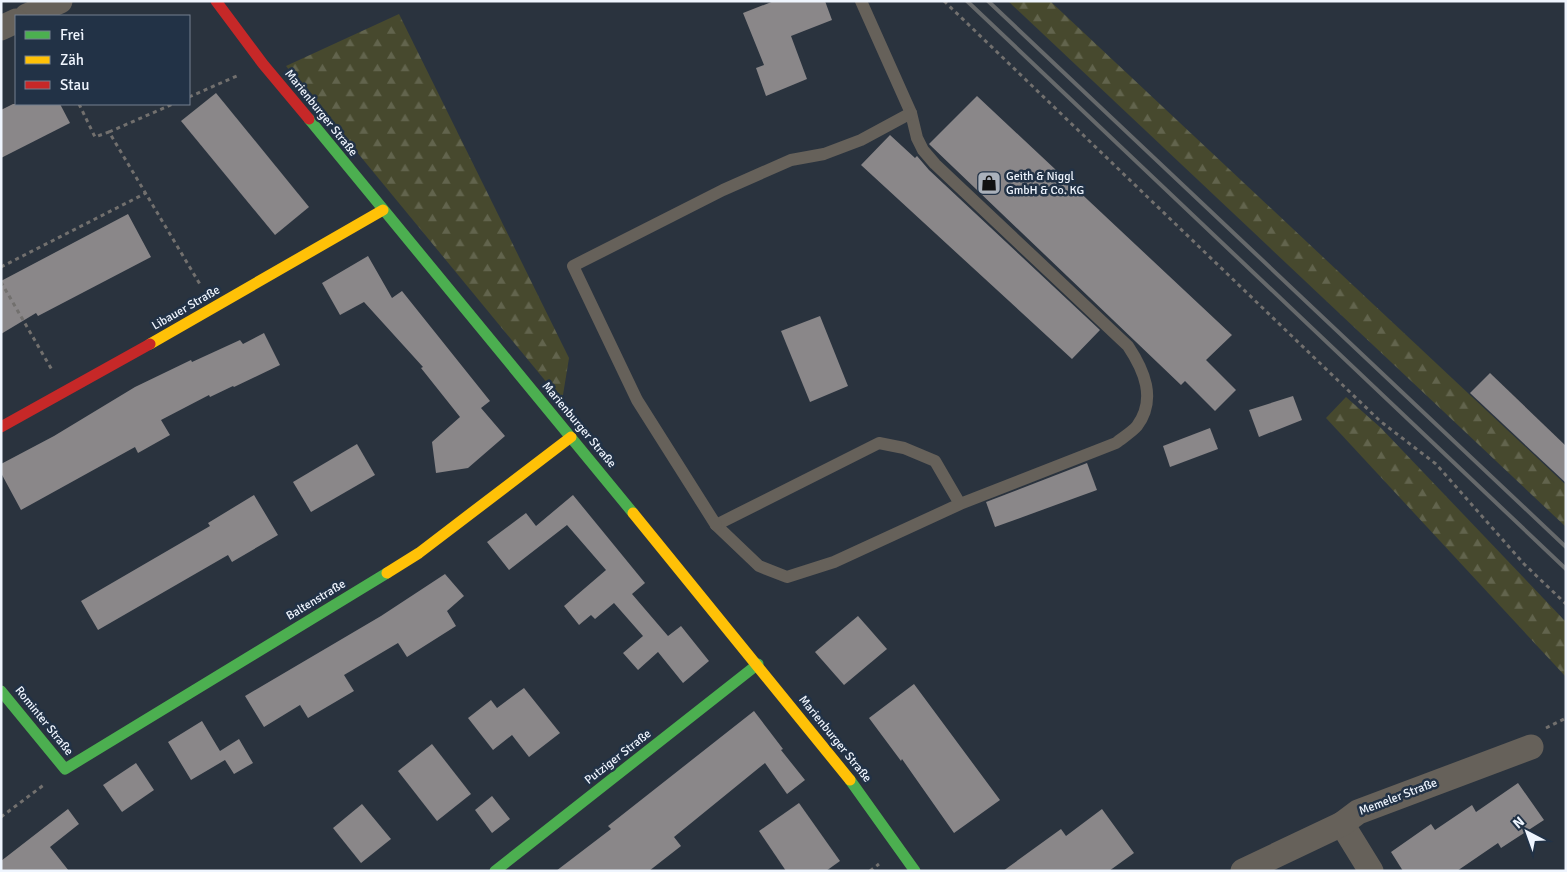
<svg xmlns="http://www.w3.org/2000/svg" width="1567" height="872" font-family="Signika,sans-serif">
  <style>
    .forest { fill: url(#forest-firs) }
    .building { fill: #8a8789 }
    .lines { fill: none; stroke-linecap: round; stroke-linejoin: round }
    .path { stroke: #72706e; stroke-width: 3; stroke-dasharray: 4 4; stroke-linecap: butt }
    .lane { stroke: #66615a; stroke-width: 12 }
    .street { stroke: #66615a; stroke-width: 25 }
    .fast { stroke: #4caf50; stroke-width: 11 }
    .slow { stroke: #ffc107; stroke-width: 11 }
    .jam { stroke: #c62828; stroke-width: 11 }
    .rail { stroke: #66696b; stroke-width: 4 }
    .labels { text-anchor: middle; dominant-baseline: central; stroke-width: 5; stroke-linejoin: round; paint-order: stroke }
    .street-label { font-size: 12px; fill: #eff5fe; stroke: #223246 }
    .poi-label { font-size: 12px; fill: #eff5fe; stroke: #223246; text-anchor: start }
  </style>
  <defs>
    <pattern id="forest-firs" width="22" height="20" patternUnits="userSpaceOnUse" patternTransform="scale(1.25)"><rect width="22" height="20" fill="#47492e"/><path d="M5 1l3.5 6h-7zM16 11l3.5 6h-7z" fill="#62644d"/></pattern>
  </defs>
  <rect width="100%" height="100%" fill="#2a333e"/>
  <!-- forest -->
  <g class="forest">
    <path d="M1008,1h42l516,484v42z"/>
    <path d="M399,14l170,344 -7,43 -276,-335z"/>
    <path d="M1346,397l35,31 185,194v55l-240,-259z"/>
  </g>
  <!-- building -->
  <g class="building">
    <path d="M774,1h51l7,19 -41,16 16,43 -41,17 -10,-28 8,-3 -21,-52z"/>
    <path d="M216,93l93,114 -34,28 -94,-114z"/>
    <path d="M977,96l255,239 -26,25 30,30 -21,21 -30,-30 -4,4 -251,-240 -1,-1z"/>
    <path d="M13,104h47l10,19 -69,35v-48z"/>
    <path d="M890,135l25,23 2,-2 12,14 171,160 -28,29 -211,-194z"/>
    <path d="M128,214l23,43 -113,59 -2,-3 -35,21v-53z"/>
    <path d="M368,256l24,42 10,-7 88,110 -9,7 24,28 -37,32 -32,5 -4,-31 28,-25 -39,-49 2,-1 -59,-65 -24,13 -18,-32z"/>
    <path d="M820,316l28,70 -38,16 -29,-71z"/>
    <path d="M264,333l16,32 -46,22 -1,-1 -23,11 -1,-2 -48,25 9,15 -32,18 -3,-6 -114,63 -20,-37v-9l53,-28 81,-49 56,-27 1,2 48,-22 3,4z"/>
    <path d="M1490,373l76,73v37l-96,-90z"/>
    <path d="M1293,396l9,24 -43,17 -10,-27z"/>
    <path d="M1210,428l8,21 -48,18 -7,-21z"/>
    <path d="M357,444l18,31 -64,37 -18,-30z"/>
    <path d="M1087,463l10,27 -102,37 -9,-25z"/>
    <path d="M254,495l24,40 -46,27 -4,-7 -130,75 -17,-29 129,-75 -2,-3z"/>
    <path d="M573,495l72,88 -13,11 36,42 13,-10 28,35 -26,22 -25,-31 -20,18 -15,-17 20,-17 -29,-33 -19,16 -4,-4 -12,10 -15,-19 42,-36 -39,-45 -58,45 -22,-28 39,-29 10,13z"/>
    <path d="M445,574l19,22 -17,15 9,15 -49,31 -9,-14 -54,32 10,16 -46,27 -8,-13 -36,22 -19,-31 136,-80z"/>
    <path d="M858,616l29,33 -43,36 -29,-33z"/>
    <path d="M914,684l86,116 -46,33 -52,-74 -1,2 -32,-43z"/>
    <path d="M524,688l36,45 -31,24 -17,-22 -19,15 -25,-32 23,-18 6,8z"/>
    <path d="M754,711l29,38 -2,1 24,30 -18,14 -22,-31 -91,74 7,9 -32,25h-93l55,-42 -3,-3z"/>
    <path d="M202,721l18,30 19,-12 14,24 -19,11 -9,-14 -34,20 -23,-38z"/>
    <path d="M432,744l39,50 -34,27 -39,-50z"/>
    <path d="M136,763l18,27 -32,22 -19,-27z"/>
    <path d="M1518,783l26,37 -43,28 -3,-5 -41,28h-54l-12,-19 40,-28 4,6 37,-25 4,7z"/>
    <path d="M492,796l18,23 -18,14 -17,-23z"/>
    <path d="M799,803l41,58 -14,10h-40l-27,-40z"/>
    <path d="M362,804l29,35 -30,24 -28,-35z"/>
    <path d="M68,809l11,15 -29,23 19,24h-68v-10z"/>
    <path d="M1102,809l32,44 -25,18h-106l58,-42 5,7z"/>
  </g>
  <g class="lines">
    <!-- path -->
    <g class="path">
      <path d="M944,1l436,420 56,43 88,100 42,40"/>
      <path d="M189,97l50,-22"/>
      <path d="M79,104l16,33 14,-5 92,154"/>
      <path d="M109,132l64,-28"/>
      <path d="M1,267l145,-74"/>
      <path d="M1,282l51,88"/>
      <path d="M1546,728l20,-10"/>
      <path d="M1,817l44,-33"/>
      <path d="M870,871l9,-7"/>
    </g>
    <!-- lane -->
    <g class="lane">
      <path d="M861,1l50,112 6,25 6,12 12,14 193,182c16,24 29,53 9,80 -5,6 -15,12 -21,17l-156,61 -126,58 -47,15 -28,-11 -43,-41 163,-82 25,5 31,13 25,43"/>
      <path d="M716,525l-79,-125 -64,-134 150,-76 68,-30 33,-6 37,-14 50,-27"/>
    </g>
    <!-- street -->
    <g class="street">
      <path d="M27,16l33,-15"/>
      <path d="M1,28l15,-7"/>
      <path d="M1342,824l29,47"/>
      <path d="M1243,871l99,-47 16,-12 173,-65"/>
    </g>
    <!-- fast -->
    <g class="fast">
      <path d="M309,119l324,394"/>
      <path d="M1,691l64,78 322,-196"/>
      <path d="M850,780l65,91"/>
      <path d="M495,871l263,-207"/>
    </g>
    <!-- slow -->
    <g class="slow">
      <path d="M150,344l233,-134"/>
      <path d="M633,513l217,267"/>
      <path d="M387,573l32,-20 152,-116"/>
    </g>
    <!-- jam -->
    <g class="jam">
      <path d="M216,1l47,63 46,55"/>
      <path d="M1,427l149,-83"/>
    </g>
    <!-- rail -->
    <g class="rail">
      <path d="M967,1l599,568"/>
      <path d="M988,1l578,546"/>
    </g>
  </g>
  <!-- icons -->
  <defs>
    <g id="shop-square" transform="scale(1.25)"><rect x="-9" y="-9" width="18" height="18" rx="4" fill="#aab1bb" stroke="#223246"/><path d="M-5-2.5h2.3a2.7 3.5 0 0 1 5.4 0H5L5.5 6h-11ZM-1.5-2.5h3a1.5 2.3 0 0 0-3 0Z" fill="#111"/></g>
  </defs>
  <g fill-rule="evenodd">
    <use href="#shop-square" x="989" y="183"/>
  </g>
  <g class="labels">
    <!-- street labels -->
    <g class="street-label">
      <text transform="translate(321 113) rotate(51)">Marienburger Straße</text>
      <text transform="translate(186 308) rotate(-30)">Libauer Straße</text>
      <text transform="translate(579 425) rotate(50)">Marienburger Straße</text>
      <text transform="translate(316 600) rotate(-31)">Baltenstraße</text>
      <text transform="translate(44 721) rotate(51)">Rominter Straße</text>
      <text transform="translate(835 739) rotate(51)">Marienburger Straße</text>
      <text transform="translate(618 757) rotate(-38)">Putziger Straße</text>
      <text transform="translate(1398 797) rotate(-21)">Memeler Straße</text>
    </g>
    <!-- poi labels -->
    <g class="poi-label">
      <text x="1006" y="176">Geith &amp; Niggl<tspan x="1006" dy="14">GmbH &amp; Co. KG</tspan></text>
    </g>
  </g>
  <!-- border -->
  <rect width="1567" height="872" fill="none" stroke="#eff5fe" stroke-width="5"/>
  <!-- legend -->
  <rect x="15" y="15" width="175" height="90" fill="#223246" stroke="#748090"/>
  <rect x="25" y="31" width="25" height="8" fill="#4caf50" stroke="#748090"/>
  <text x="60" y="40" font-size="15" fill="#eff5fe">Frei</text>
  <rect x="25" y="56" width="25" height="8" fill="#ffc107" stroke="#748090"/>
  <text x="60" y="65" font-size="15" fill="#eff5fe">Zäh</text>
  <rect x="25" y="81" width="25" height="8" fill="#c62828" stroke="#748090"/>
  <text x="60" y="90" font-size="15" fill="#eff5fe">Stau</text>
  <!-- north arrow -->
  <g transform="translate(1527 832) rotate(319)" stroke="#223246" stroke-width="4" paint-order="stroke">
  <path d="M0-4L9 19L0 12L-9 19Z" fill="#eff5fe"/>
  <text y="-8" font-size="14" font-weight="bold" text-anchor="middle" fill="#eff5fe">N</text>
  </g>
</svg>
